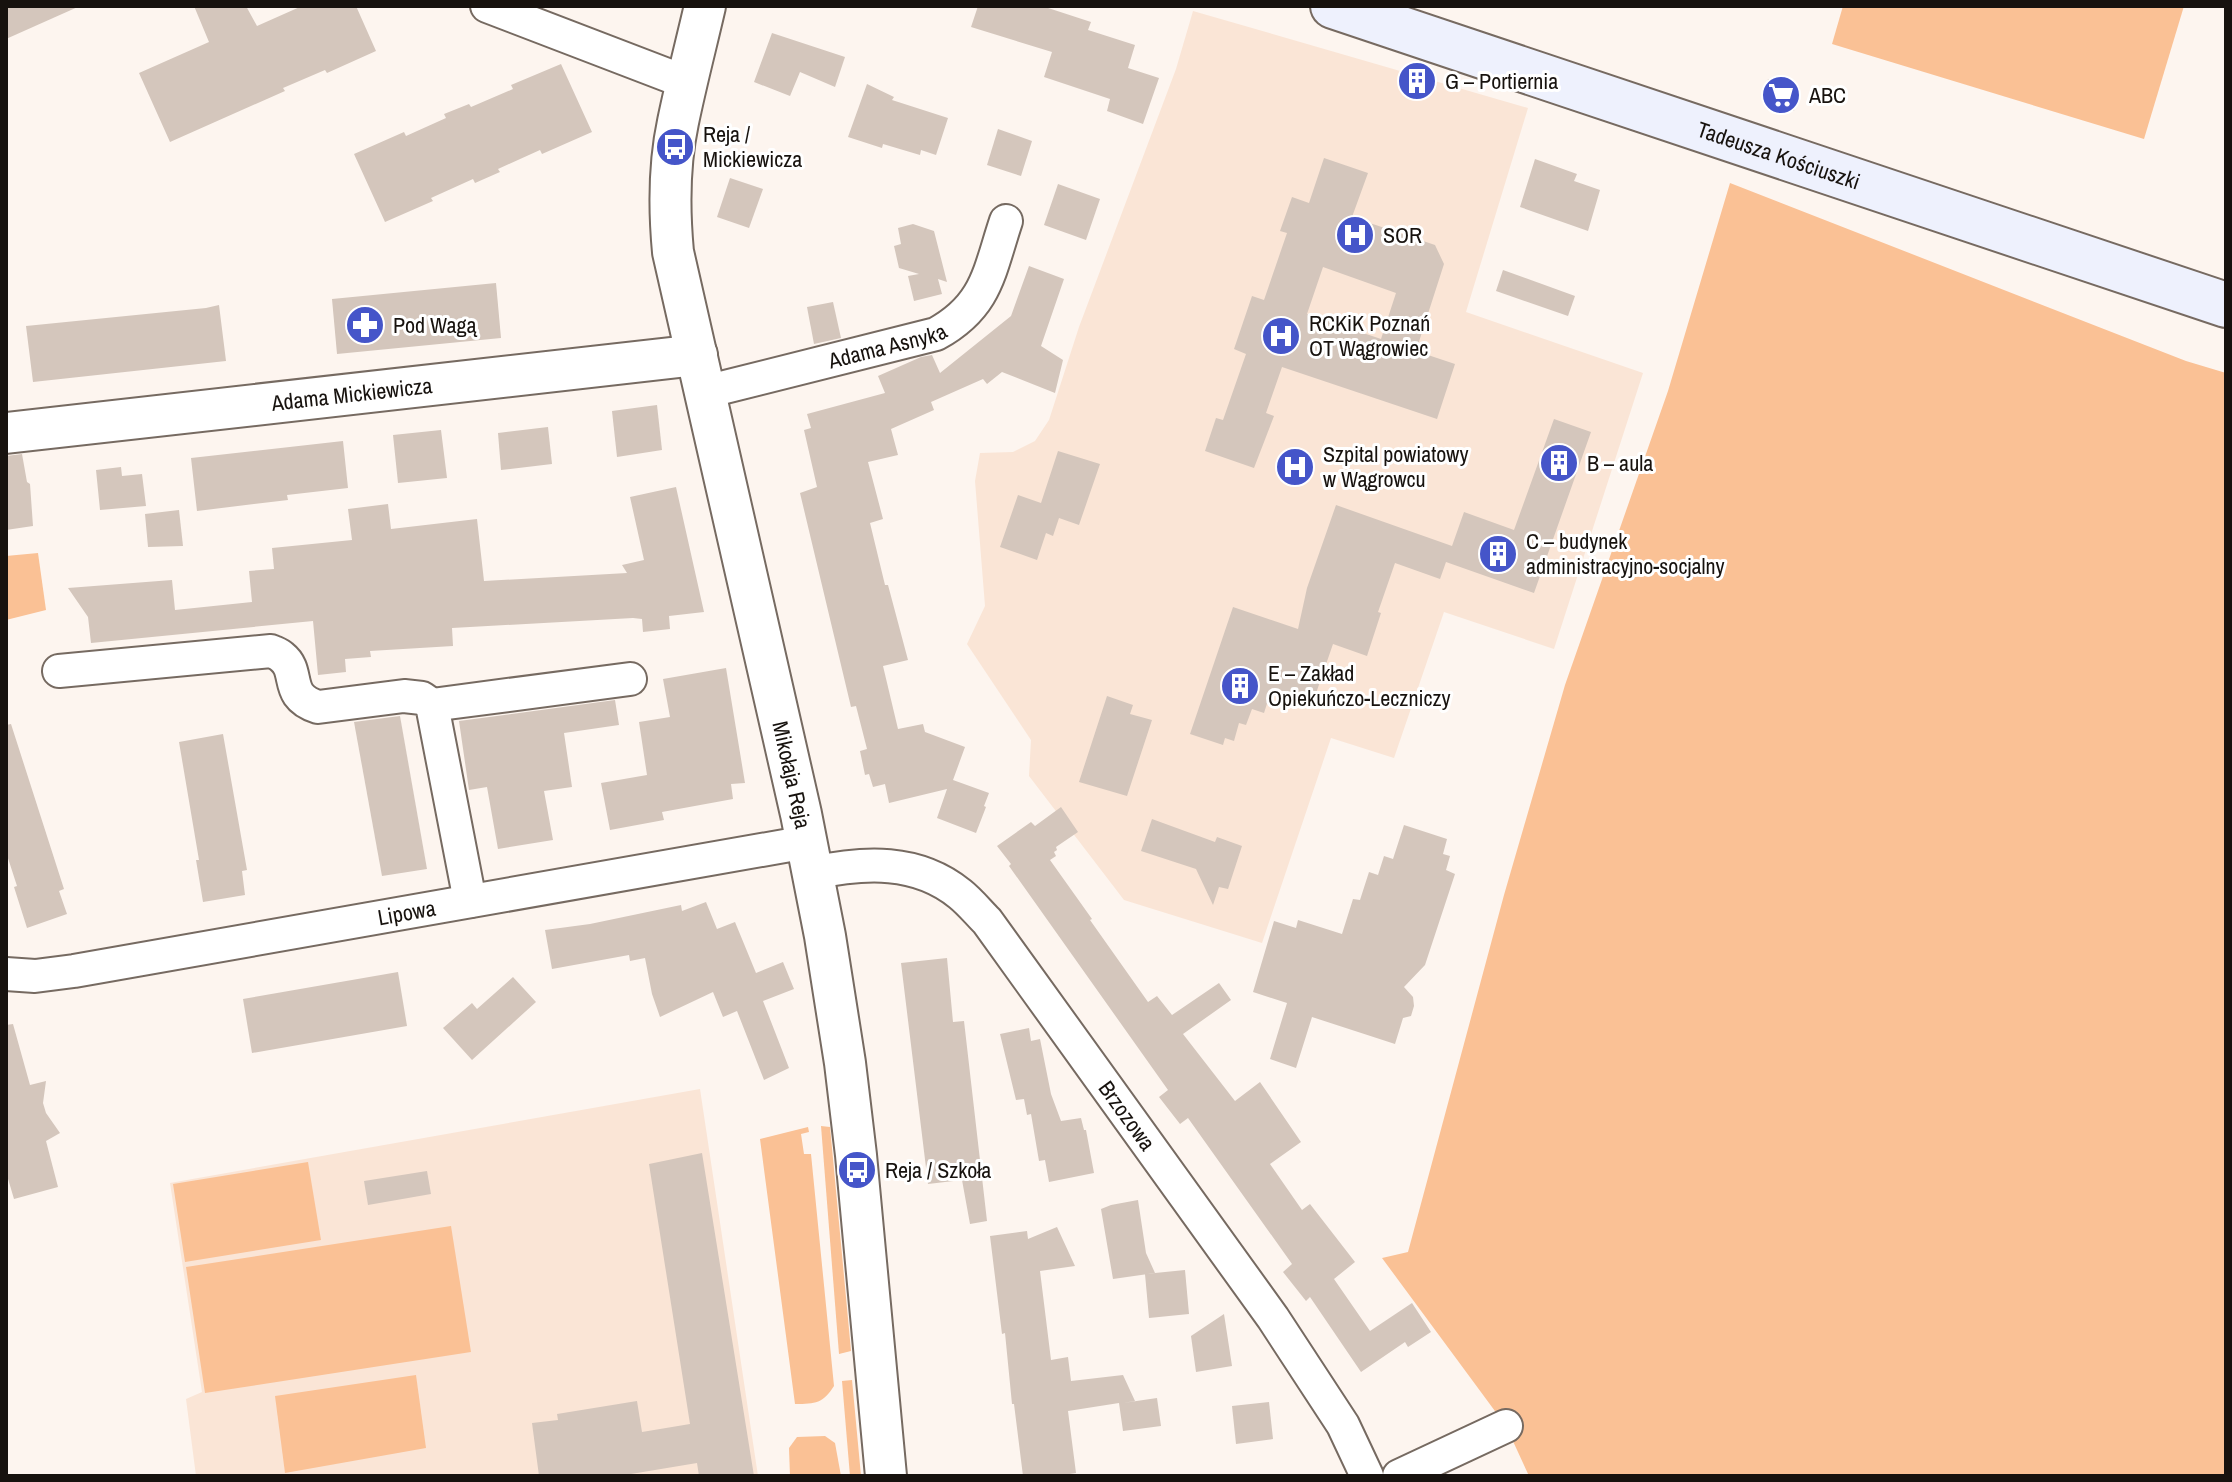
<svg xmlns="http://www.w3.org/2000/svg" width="2232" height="1482" font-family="'Archivo Narrow',sans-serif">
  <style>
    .built { fill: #fae5d6 }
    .green { fill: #fac195 }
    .building { fill: #d4c6bc; fill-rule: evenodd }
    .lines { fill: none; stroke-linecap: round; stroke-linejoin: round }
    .minor-casing { stroke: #766a61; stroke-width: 36 }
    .tertiary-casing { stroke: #766a61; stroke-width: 44 }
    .secondary-casing { stroke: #766a61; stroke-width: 48 }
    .minor { stroke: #fff; stroke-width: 32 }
    .tertiary { stroke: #fff; stroke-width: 40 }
    .secondary { stroke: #eef1fd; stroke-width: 44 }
    .labels { text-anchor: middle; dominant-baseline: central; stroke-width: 6; stroke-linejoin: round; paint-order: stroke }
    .poi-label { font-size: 22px; fill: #17120e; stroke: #fff; text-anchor: start }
    .street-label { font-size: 22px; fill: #17120e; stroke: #fff }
  </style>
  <rect width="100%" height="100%" fill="#fdf5ef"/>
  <!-- built -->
  <g class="built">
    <path d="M1193,11l335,97 -62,204 177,61 -89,276 -110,-37 -50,146 -63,-20 -69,205 -138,-43 -95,-124 2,-36 -64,-96 18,-38 -10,-125 5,-28 33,-1 22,-11 14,-21 30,-93 97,-258z"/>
    <path d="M700,1089l58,387h-490l-3,-2 -69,2 -10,-77 16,-7 -32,-209z"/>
  </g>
  <!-- green -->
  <g class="green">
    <path d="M1843,6h341l-40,133 -312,-95z"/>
    <path d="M1730,183l456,178 40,12v1103h-697l-23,-50 -124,-168 26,-6 96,-357 61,-210 103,-294z"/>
    <path d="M38,553l8,57 -40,10v-64z"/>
    <path d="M821,1126l9,1 21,224 -12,3z"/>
    <path d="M808,1127l1,5 -8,2 3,20h7l23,232c-11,17 -18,18 -39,18l-35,-265z"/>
    <path d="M308,1162l13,78 -136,22 -12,-78z"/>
    <path d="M451,1226l20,126 -266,41 -19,-126z"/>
    <path d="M416,1375l10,73 -141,25 -10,-77z"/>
    <path d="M852,1380l9,96h-11l-8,-95z"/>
    <path d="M825,1436l10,7 6,33h-51l-1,-28 8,-11z"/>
  </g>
  <!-- building -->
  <g class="building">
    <path d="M6,6h74l-74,33z"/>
    <path d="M194,6h52l11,20 45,-20h54l20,45 -49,22 -2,-3 -42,18 2,3 -115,51 -31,-69 70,-31z"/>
    <path d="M978,6h64l49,16 -3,8 47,15 -7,23 31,10 -16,46 -36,-13 3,-12 -66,-22 8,-25 -81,-25z"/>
    <path d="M772,33l73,24 -10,30 -35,-15 -10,24 -36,-14z"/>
    <path d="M561,64l31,68 -50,22 -2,-4 -42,19 2,3 -25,11 -2,-4 -42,19 2,3 -48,21 -31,-68 50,-22 2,4 40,-18 -2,-4 25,-10 2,3 42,-18 -2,-4z"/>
    <path d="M1768,79l32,9 -6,23 -32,-9z"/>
    <path d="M867,84l27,13 -2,3 56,18 -12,37 -15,-5 -1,5 -37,-11 -1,4 -34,-11z"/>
    <path d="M998,129l34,12 -11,35 -34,-11z"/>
    <path d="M1324,158l44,15 -16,44 83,28 9,19 -28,87 39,13 -18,55 -155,-52 -16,46 8,3 -20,52 -49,-17 11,-33 7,2 23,-66 -12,-5 18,-53 12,4 23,-67 -7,-2 12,-34 17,6zM1323,267l73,26 -15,46 -74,-25z"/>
    <path d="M1535,159l42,15 -3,7 26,9 -12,41 -68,-24z"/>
    <path d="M730,178l33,11 -14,39 -32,-11z"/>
    <path d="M1058,184l42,15 -14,41 -42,-15z"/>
    <path d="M913,224l21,7 13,51 -9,-3 4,15 -28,7 -6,-25 11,-2 -20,-6 -5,-22 7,-2 -3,-16z"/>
    <path d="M1029,266l35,13 -23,67 22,14 -8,33 -53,-21 -15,12 -4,-5 -52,23 3,8 -43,19 7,26 -30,7 15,57 -13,4 15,62h3l20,75 -25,6 15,63 25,-5 2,8 40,15 -12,33 36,13 -5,13 2,1 -10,26 -39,-15 10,-29 -58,14 -4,-19 -12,3 -4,-13 -4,1 -5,-24 7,-2 -11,-43 -5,1 -51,-214 17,-6 -13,-57 7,-2 -4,-14 78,-21 -7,-17 43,-19 11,-2 8,18 71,-57z"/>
    <path d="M1503,270l72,26 -7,20 -72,-25z"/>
    <path d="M496,283l5,55 -164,16 -5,-55z"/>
    <path d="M833,302l8,36 -27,6 -7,-37z"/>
    <path d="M219,305l7,56 -193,21 -7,-56 180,-18z"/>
    <path d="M657,405l5,45 -45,7 -5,-46z"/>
    <path d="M1554,419l37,13 -57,161 -88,-31 -6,17 -45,-16 -17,49 3,1 -14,43 -34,-12 -20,58 -41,-14 -8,25 -12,-4 -6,16 -7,-2 -5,18 -9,-3 -2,7 -33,-11 43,-127 65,22 9,-41 29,-83 116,41 12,-34 50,18z"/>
    <path d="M548,427l4,37 -51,6 -3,-37z"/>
    <path d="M441,430l6,48 -49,5 -5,-48z"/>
    <path d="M343,441l5,47 -61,7 1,5 -91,11 -6,-53z"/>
    <path d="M1058,451l42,13 -21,61 -20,-7 -6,18 -7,-3 -9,27 -37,-13 18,-52 23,8z"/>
    <path d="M22,454l5,28 3,2 3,42 -27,4v-74z"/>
    <path d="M121,467l1,9 20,-2 4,32 -46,4 -4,-40z"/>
    <path d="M676,487l28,125 -35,4 1,13 -27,3 -1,-13 -9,-1 -181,10 1,18 -83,5 1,6 -26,2 1,13 -28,3 -5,-54 -222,22 -3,-26 -20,-29 104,-8 3,30 77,-8 -3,-31 25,-2 -2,-21 80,-8 -4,-31 40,-5 3,25 86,-10 7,62 143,-8 -5,-8 22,-5 -14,-63z"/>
    <path d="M179,510l4,36 -35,1 -3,-33z"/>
    <path d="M726,668l19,115 -14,1 2,15 -71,13 2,8 -54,10 -9,-47 46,-8 -8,-53 31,-5 -7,-38z"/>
    <path d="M1107,696l26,9 -3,9 22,6 -25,76 -48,-14z"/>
    <path d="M615,700l4,25 -55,8 8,54 -28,4 9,49 -55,9 -11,-62 -18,3 -10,-69z"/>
    <path d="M400,716l27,153 -45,7 -28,-154z"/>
    <path d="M11,724l53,165 -5,2 8,23 -40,14 -13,-41 3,-1 -11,-34v-127z"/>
    <path d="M223,734l24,136 -5,1 3,24 -42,7 -7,-42h3l-20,-118z"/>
    <path d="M1061,807l17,25 -22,15 1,3 -3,2 2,4 -6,4 42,59 -2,1 58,82 9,-6 15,19 47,-32 12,17 -48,34 52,67 25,-19 41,60 -31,22 32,46 8,-6 45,58 -21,17 36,52 42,-28 19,29 -23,15 -3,-5 -44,30 -51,-75 -4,4 -23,-29 9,-8 -104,-146 -8,6 -21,-27 9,-7 -159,-224 2,-2 -14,-18 34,-24 4,4z"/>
    <path d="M1152,819l63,23 2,-5 25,9 -14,43 -9,-2 -6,18 -17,-36 -55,-18z"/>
    <path d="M1404,825l43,14 -4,15 7,2 -4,14 9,4 -30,91 -21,22 9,10 1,9 -3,10 -8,2 -8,26 -83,-27 -16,51 -26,-9 17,-56 -34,-11 21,-71 22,7 2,-8 44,14 11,-35 7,1 9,-28 9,3 6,-19 9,3z"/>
    <path d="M706,902l11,27 18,-7 21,51 27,-11 11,27 -31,12 26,67 -25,12 -27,-69 -14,6 -10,-25 -53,25 -8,-23 -7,-36 -15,3 -1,-6 -77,14 -7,-39 45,-6 91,-19 1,6z"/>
    <path d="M947,958l6,64 11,-1 23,200 -17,3 -8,-44 -34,4 -27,-221z"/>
    <path d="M398,972l9,54 -155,27 -9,-54z"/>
    <path d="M513,977l23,25 -64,58 -29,-32 29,-25 5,6z"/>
    <path d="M13,1024l17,61 16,-4 -3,22 3,10 14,20 -14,8 12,46 -44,12 -8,-27v-147z"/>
    <path d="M1029,1028l2,13 9,-2 11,55 10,27 20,-3 3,12h2l8,43 -45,9 -4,-22 -6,1 -8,-47 -4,1 -3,-16 -8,1 -16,-66z"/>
    <path d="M702,1153l52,323h-55l-2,-13 -78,13h-80l-7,-53 26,-3 -1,-6 80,-13 5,31 48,-8 -41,-260z"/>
    <path d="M427,1171l4,23 -63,11 -4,-24z"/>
    <path d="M1138,1200l8,53 9,20 -42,6 -12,-70 10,-4z"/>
    <path d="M1057,1227l18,39 -35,5 11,89 17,-3 3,24 52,-6 12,26 -12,2 34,-5 4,28 -38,5 -4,-28 -51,8 8,62 -19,3h-34l-9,-72h-2l-7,-71 -3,1 -12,-98 37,-5 1,8z"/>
    <path d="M1185,1270l4,44 -40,4 -4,-44z"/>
    <path d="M1224,1314l8,52 -36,6 -5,-36z"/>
    <path d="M1269,1402l4,37 -37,5 -4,-38z"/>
  </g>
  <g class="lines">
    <!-- minor casing -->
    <g class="minor-casing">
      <g id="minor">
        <path d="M487,6l201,77"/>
        <path id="s1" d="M705,392l231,-58c51,-28 53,-62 70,-113"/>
        <path d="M59,671l212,-20c4,2 8,3 11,6 19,15 1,39 36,50l86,-11 18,2 10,7 38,196"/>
        <path d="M432,705l198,-26"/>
        <path id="s2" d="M813,873c51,-11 104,-14 147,21 10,8 18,18 27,27l286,397 70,107 24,51"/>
        <path id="s3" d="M6,974l29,2 39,-5 733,-129"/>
        <path d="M1399,1476l107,-50"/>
      </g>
    </g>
    <!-- tertiary casing -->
    <g class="tertiary-casing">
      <g id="tertiary">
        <path id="s4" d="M705,6c-9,39 -19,77 -27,116 -9,42 -9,87 -5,130l128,562 24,122 20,127 11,92 30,321"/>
        <path id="s5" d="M6,433l691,-78"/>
      </g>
    </g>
    <!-- secondary casing -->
    <g class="secondary-casing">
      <g id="secondary">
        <path id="s6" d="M1333,6l893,299"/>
      </g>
    </g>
    <!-- minor -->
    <use href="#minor" class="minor"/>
    <!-- tertiary -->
    <use href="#tertiary" class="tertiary"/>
    <!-- secondary -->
    <use href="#secondary" class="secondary"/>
  </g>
  <!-- icons -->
  <defs>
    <g id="building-disc" transform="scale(2)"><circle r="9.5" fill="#4555c9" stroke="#fff"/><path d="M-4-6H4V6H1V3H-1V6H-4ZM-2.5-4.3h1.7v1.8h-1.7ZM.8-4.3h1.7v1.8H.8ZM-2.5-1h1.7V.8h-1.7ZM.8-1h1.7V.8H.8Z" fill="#fff"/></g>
    <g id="supermarket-disc" transform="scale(2)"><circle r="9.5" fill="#4555c9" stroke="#fff"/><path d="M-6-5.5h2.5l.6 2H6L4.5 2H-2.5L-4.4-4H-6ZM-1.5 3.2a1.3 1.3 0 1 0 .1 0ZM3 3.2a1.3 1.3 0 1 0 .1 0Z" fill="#fff"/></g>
    <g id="bus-disc" transform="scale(2)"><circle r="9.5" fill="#4555c9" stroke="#fff"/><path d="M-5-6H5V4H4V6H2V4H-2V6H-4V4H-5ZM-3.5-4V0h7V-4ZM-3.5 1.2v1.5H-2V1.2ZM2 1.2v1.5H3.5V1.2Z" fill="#fff"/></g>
    <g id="hospital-disc" transform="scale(2)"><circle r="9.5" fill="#4555c9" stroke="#fff"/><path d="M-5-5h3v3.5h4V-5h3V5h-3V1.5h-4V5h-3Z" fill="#fff"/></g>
    <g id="pharmacy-disc" transform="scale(2)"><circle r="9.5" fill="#4555c9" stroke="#fff"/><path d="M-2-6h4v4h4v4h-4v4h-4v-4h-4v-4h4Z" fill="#fff"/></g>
  </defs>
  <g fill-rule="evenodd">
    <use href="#building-disc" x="1417" y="81"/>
    <use href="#supermarket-disc" x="1781" y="95"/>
    <use href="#bus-disc" x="675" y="147"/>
    <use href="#hospital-disc" x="1355" y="235"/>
    <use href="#pharmacy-disc" x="365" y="325"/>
    <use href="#hospital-disc" x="1281" y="336"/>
    <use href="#building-disc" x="1559" y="463"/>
    <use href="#hospital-disc" x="1295" y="467"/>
    <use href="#building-disc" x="1498" y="554"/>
    <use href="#building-disc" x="1240" y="686"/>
    <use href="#bus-disc" x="857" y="1170"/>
  </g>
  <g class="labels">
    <!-- poi labels -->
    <g class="poi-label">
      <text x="1445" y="81">G – Portiernia</text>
      <text x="1809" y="95">ABC</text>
      <text x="703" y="134">Reja /<tspan x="703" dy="25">Mickiewicza</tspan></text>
      <text x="1383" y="235">SOR</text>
      <text x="1309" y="323">RCKiK Poznań<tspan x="1309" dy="25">OT Wągrowiec</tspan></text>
      <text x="393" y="325">Pod Wagą</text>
      <text x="1323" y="454">Szpital powiatowy<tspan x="1323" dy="25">w Wągrowcu</tspan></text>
      <text x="1587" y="463">B – aula</text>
      <text x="1526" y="541">C – budynek<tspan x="1526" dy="25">administracyjno-socjalny</tspan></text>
      <text x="1268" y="673">E – Zakład<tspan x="1268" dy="25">Opiekuńczo-Leczniczy</tspan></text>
      <text x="885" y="1170">Reja / Szkoła</text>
    </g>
    <!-- street labels -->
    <g class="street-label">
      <text stroke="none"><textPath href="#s6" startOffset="470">Tadeusza Kościuszki</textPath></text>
      <text stroke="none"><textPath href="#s1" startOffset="188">Adama Asnyka</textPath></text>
      <text stroke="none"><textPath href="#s5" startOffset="348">Adama Mickiewicza</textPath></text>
      <text stroke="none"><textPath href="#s4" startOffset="786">Mikołaja Reja</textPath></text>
      <text stroke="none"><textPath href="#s3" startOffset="406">Lipowa</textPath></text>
      <text stroke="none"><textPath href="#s2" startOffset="432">Brzozowa</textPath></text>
    </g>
  </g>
  <!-- border -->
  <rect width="2232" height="1482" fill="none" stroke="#17120e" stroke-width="16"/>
</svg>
